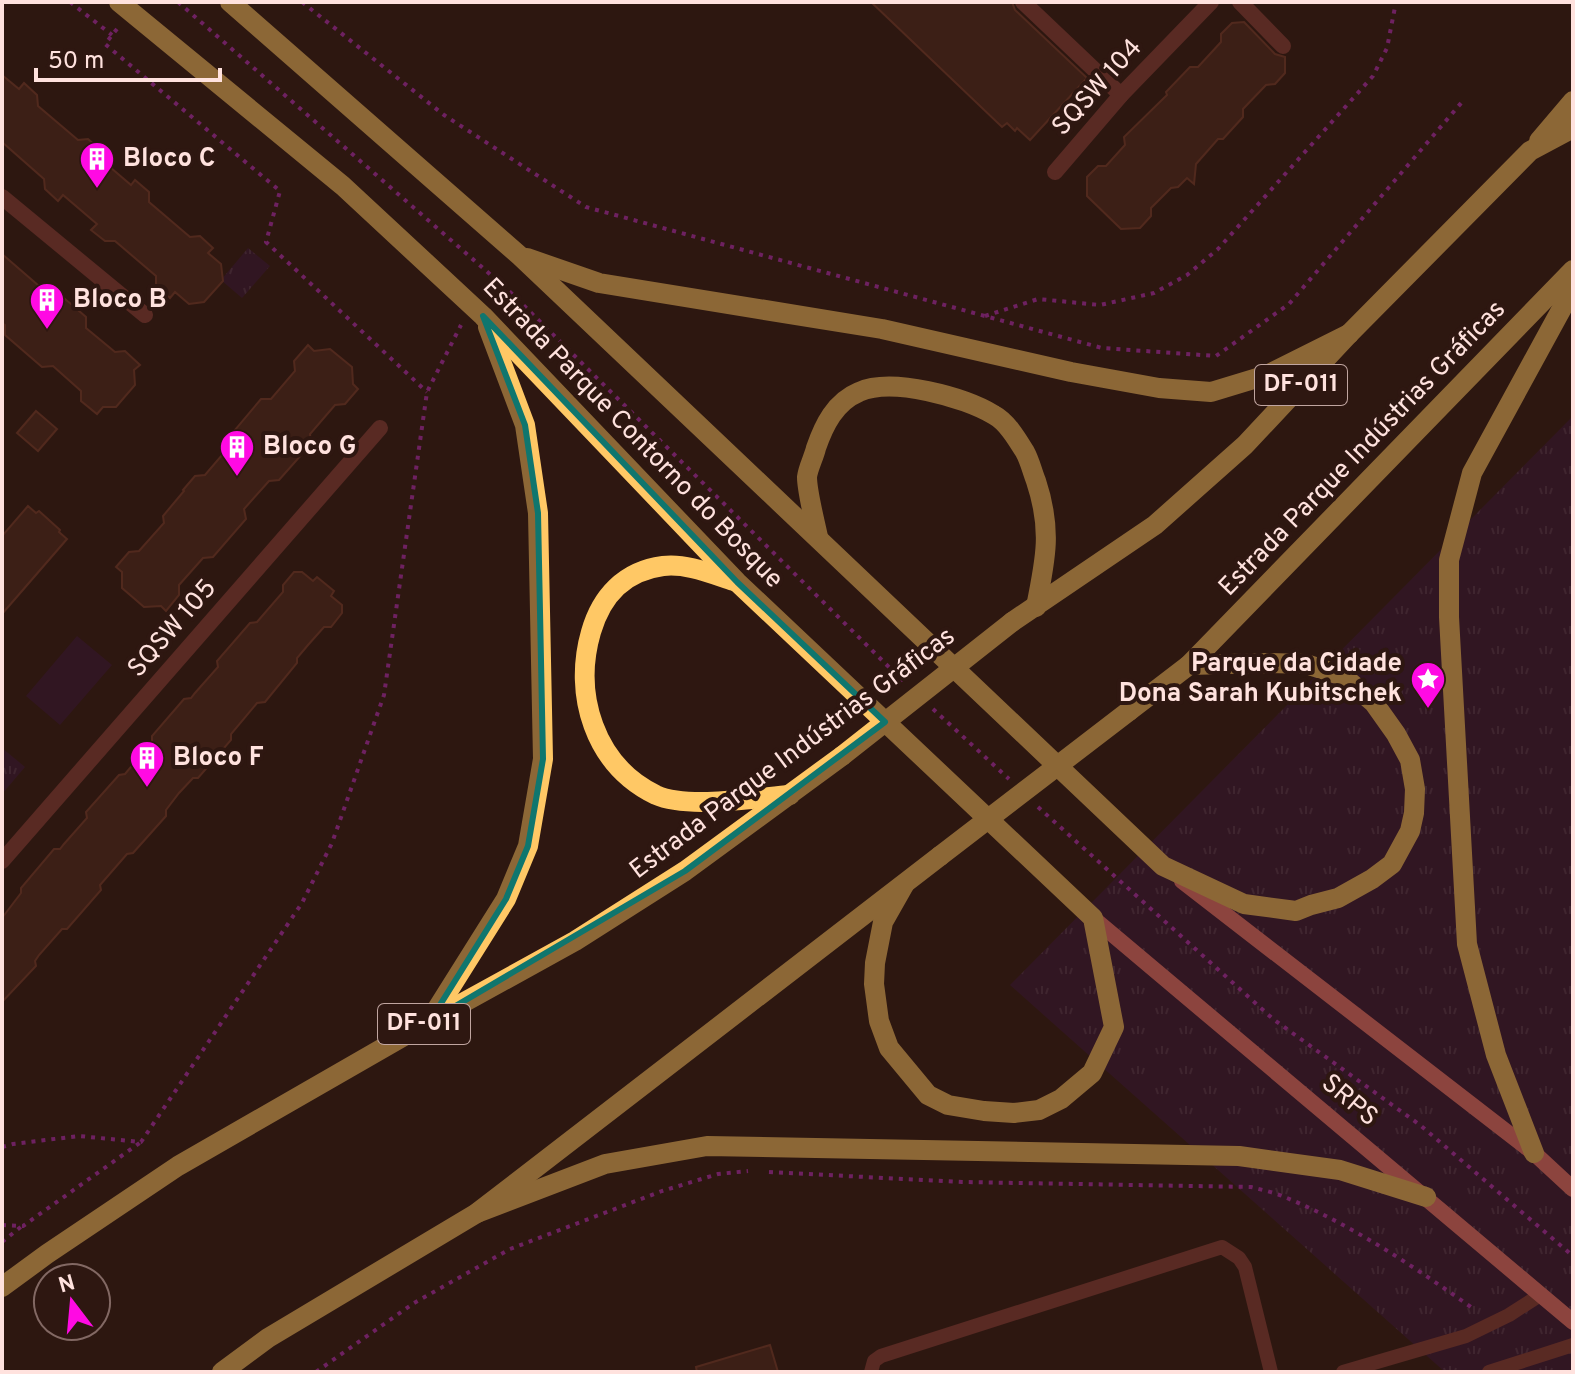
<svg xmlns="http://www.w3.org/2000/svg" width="1575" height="1374" font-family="Overpass,sans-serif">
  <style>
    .grass { fill: #371438 }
    .park { fill: url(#park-tufts) }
    .building { fill: #4f281d; stroke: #7c3f2e; stroke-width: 2 }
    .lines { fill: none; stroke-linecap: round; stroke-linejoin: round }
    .path { stroke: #bd2ec3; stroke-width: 4; stroke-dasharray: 4 6; stroke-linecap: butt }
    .service { stroke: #8e403b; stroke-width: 14 }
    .minor { stroke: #8e403b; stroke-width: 16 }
    .secondary { stroke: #ff7b75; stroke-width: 16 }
    .primary { stroke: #ffc865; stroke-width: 20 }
    .primary-bridge { stroke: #ffc865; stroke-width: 20 }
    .marked { fill: none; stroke: #0f766e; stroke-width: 6; stroke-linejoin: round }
    .labels { text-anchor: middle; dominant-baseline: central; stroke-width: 8; stroke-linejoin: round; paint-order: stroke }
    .shield { fill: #2e1711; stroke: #c0a5a0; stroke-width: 2 }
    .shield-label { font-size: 24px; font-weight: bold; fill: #ffe2de }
    .street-label { font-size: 26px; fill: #ffe2de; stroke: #2e1711 }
    .poi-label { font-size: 26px; font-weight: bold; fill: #ffe2de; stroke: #2e1711; text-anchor: start }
  </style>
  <defs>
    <pattern id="park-tufts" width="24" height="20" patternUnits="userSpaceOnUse" patternTransform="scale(2)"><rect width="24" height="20" fill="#371438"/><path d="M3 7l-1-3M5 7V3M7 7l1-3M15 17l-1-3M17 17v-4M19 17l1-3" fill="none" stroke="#553654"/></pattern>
  </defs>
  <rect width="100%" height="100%" fill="#2e1711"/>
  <!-- grass -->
  <path class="grass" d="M77,636l35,29 -52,60 -34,-29z"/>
  <!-- park -->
  <g class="park">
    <path d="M248,248l22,18 -28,32 -21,-18z"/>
    <path d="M1573,416v956h-128l-435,-387z"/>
    <path d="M2,748l23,19 -23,27z"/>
  </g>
  <!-- building -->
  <g class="building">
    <path d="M871,2h141l3,8 72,68 -57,62 -13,-12 -2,3 -8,-8 -5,4z"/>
    <path d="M1244,22l31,32 10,3v16l-10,11 -9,1 -23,24v8l-20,22h-5l-22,25 -2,20 -7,-6 -9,9 -7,1 -20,20v8l-11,12 -19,1 -34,-33v-19l11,-11h8l19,-21 -1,-8 43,-42 -1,-3 24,-25h8l23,-25v-8l11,-11z"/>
    <path d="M2,75l17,14 5,-6 13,12 1,11 40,34 10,-1 14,12 -5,5 34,29 4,-5 14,12v10l41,35 10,-1 13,12 -5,5 13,11 2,17 -19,21 -15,2 -14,-12 -5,6 -14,-12v-10l-41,-35h-10l-14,-11 6,-6 -34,-29 -5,6 -13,-12 -1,-10 -42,-37z"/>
    <path d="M2,254l37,32h10l22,18 15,13v11l29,24 10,-1 15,14 -6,5 1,15 -19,22h-13l-6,7 -16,-13v-10l-28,-25 -11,1 -37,-32v-10l-3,-2z"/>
    <path d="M308,345l6,6 16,-2 22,18 1,17 5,5 -13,15 -10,1 -25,29 1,10 -32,36 -10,1 -25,28 2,10 -33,38 -10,1 -24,27v10l-13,16 -5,-5 -17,1 -22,-19v-16l-6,-5 13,-15 10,-1 25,-28 -1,-7 21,-25 -1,-1 12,-14 10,-1 24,-28v-10l32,-38h10l24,-28 -1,-10z"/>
    <path d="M36,411l21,18 -19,22 -21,-18z"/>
    <path d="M28,506l8,7 3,-2 21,19 -1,2 8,7 -65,75v-78z"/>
    <path d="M294,572h8l11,9 4,-4 17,14 -3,5 11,9v8l-11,14h-7l-16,18 -11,13v5l-32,39 -8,1 -26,31v6l-33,38h-5l-14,15 -13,17v6l-33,37 -6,1 -27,31 1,5 -34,39h-5l-23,26 -4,6 1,5 -34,36v-84l19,-25v-5l33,-39h6l4,-5 23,-26 -1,-6 33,-37 6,-1 27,-32v-6l32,-37 7,-1 4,-5 23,-26 -1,-6 33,-38 7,-1 26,-30v-7z"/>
    <path d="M770,1345l8,27h-81l-1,-5z"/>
  </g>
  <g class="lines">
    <!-- path -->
    <g class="path">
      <path d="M70,2l42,33"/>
      <path d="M178,2l329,287 396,392"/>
      <path d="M302,2l142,113 142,92 516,141 114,8 73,-52 173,-202"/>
      <path d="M117,29l-12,15 175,147 -14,51 161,150"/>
      <path d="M985,316l53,-17 62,6 54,-12 33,-18 31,-26 155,-173 14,-28 9,-46"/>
      <path d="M933,709l76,70"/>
      <path d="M1038,807l235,212 147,106 153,131"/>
      <path d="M2,1147l11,-3 66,-8 62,6 161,-239 30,-60 52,-148 43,-303 34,-67"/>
      <path d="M769,1172l193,10 289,5c12,3 25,6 36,11 67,28 129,70 188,112"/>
      <path d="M2,1225l21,1 118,-84"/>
      <path d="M2,1242l20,-16"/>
      <path d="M316,1372l98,-69 96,-54 152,-58 56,-17 30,-3"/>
    </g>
    <!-- service -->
    <g class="service">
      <path d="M871,1372l3,-11 7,-5 341,-109 17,11 6,9 26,105"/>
      <path d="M1343,1372l123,-36 43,-21 31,-20"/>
      <path d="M1489,1372l84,-27"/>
    </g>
    <!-- minor -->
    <g class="minor">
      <path d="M1023,2l98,93"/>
      <path d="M1240,2l43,44"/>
      <path d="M1055,172l66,-77 90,-93"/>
      <path d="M2,197l143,118"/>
      <path d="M2,861l378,-433"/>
    </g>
    <!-- secondary -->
    <g class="secondary">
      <path d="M1182,881l352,272 39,36"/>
      <path d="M1093,918l480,404"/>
    </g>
    <!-- primary -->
    <g class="primary">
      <path d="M119,2l224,184 140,130 254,266 356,336 21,109 -22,46 -31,26 -22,11 -25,3 -30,-2 -36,-6 -20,-10 -39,-47 -10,-27 -5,-37 1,-21 8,-41 21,-37"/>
      <path d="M230,2l290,254 643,610 81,38 52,7 15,-6 27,-7 34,-19 20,-15 18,-33 4,-18 1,-24 -5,-29 -14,-26 -22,-31 -31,-27 -37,-12 -39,-1 -78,2"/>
      <path d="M1539,141l34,-40"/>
      <path d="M527,258l72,25 283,46 189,43 88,16 52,4 56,-17 82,-41"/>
      <path d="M818,537c-3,-15 -11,-45 -11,-60 1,-9 7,-20 9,-29 8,-23 19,-46 43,-56 33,-15 105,5 135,23 13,7 23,24 31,37 5,9 7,19 11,29 16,48 10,77 0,126"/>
      <path d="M734,581c-22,-7 -48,-18 -71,-15 -39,5 -62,31 -72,66 -18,62 3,133 65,163 31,14 98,3 134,0"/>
      <path d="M1012,622l143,-97 90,-80 104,-111 181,-183 43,-23"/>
      <path d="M1129,711l60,-46 384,-395"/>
      <path d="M430,1020l76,-121 22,-53 15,-87 -5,-246 -13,-88 -37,-98"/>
      <path d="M1534,1153l-38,-98 -29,-111 -18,-327v-57l23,-87 101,-185"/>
      <path d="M477,1213l128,-49 102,-18 532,10 101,14 86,27"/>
      <path d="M2,1287l45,-33 131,-88 252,-145 145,-80 110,-70 157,-115"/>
      <path d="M222,1372l46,-34 209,-125 463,-357"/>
    </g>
    <!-- primary-bridge -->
    <g class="primary-bridge">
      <path d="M842,756l170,-134"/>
      <path d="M940,856l189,-145"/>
    </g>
  </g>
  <!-- marked area -->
  <path d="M0 0H1575V1374H0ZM483,316l254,266 148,140 -200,149 -255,150 76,-122 22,-53 15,-87 -5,-246 -13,-88z" fill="#2e1711" fill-opacity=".55" fill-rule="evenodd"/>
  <path class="marked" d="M483,316l254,266 148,140 -200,149 -255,150 76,-122 22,-53 15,-87 -5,-246 -13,-88z"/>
  <!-- icons -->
  <defs>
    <g id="building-pin" transform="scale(1.8)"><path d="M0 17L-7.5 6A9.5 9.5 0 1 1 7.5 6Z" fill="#ff0ae3" stroke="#2e1711"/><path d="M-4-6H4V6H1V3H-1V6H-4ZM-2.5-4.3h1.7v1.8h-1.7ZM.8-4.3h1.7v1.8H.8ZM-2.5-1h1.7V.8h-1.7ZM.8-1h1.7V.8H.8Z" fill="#fff"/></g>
    <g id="sight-pin" transform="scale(1.8)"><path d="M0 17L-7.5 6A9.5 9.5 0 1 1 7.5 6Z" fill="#ff0ae3" stroke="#2e1711"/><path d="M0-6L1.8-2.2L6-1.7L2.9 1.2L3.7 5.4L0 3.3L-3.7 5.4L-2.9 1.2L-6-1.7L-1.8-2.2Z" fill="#fff"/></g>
  </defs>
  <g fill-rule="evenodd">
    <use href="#building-pin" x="97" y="159"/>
    <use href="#building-pin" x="47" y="300"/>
    <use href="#building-pin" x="237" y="447"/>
    <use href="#sight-pin" x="1428" y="679"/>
    <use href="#building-pin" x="147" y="758"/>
  </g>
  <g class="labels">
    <!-- shield labels -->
    <g class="shield">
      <rect x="1255" y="365" width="92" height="40" rx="6"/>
      <rect x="378" y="1004" width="92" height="40" rx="6"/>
    </g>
    <g class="shield-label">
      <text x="1301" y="385">DF-011</text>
      <text x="424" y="1024">DF-011</text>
    </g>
    <!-- street labels -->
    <g class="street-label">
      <text transform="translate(1098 88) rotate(-48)">SQSW 104</text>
      <text transform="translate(632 434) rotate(46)">Estrada Parque Contorno do Bosque</text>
      <text transform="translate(1363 449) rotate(-46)">Estrada Parque Indústrias Gráficas</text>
      <text transform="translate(173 629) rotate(-49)">SQSW 105</text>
      <text transform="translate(793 754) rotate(-37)">Estrada Parque Indústrias Gráficas</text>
      <text transform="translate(1349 1101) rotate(40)">SRPS</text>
    </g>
    <!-- poi labels -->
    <g class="poi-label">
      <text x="123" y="159">Bloco C</text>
      <text x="73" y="300">Bloco B</text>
      <text x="263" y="447">Bloco G</text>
      <text x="1402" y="664" text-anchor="end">Parque da Cidade<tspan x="1402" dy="30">Dona Sarah Kubitschek</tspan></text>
      <text x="173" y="758">Bloco F</text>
    </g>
  </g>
  <!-- border -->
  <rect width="1575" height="1374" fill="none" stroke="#ffe2de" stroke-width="8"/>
  <!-- north arrow -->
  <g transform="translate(72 1302) rotate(344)"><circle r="38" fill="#2e1711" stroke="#826863" stroke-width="2"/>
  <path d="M0-6L14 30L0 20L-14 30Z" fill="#ff0ae3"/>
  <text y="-12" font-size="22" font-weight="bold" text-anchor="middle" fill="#ffe2de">N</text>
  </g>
  <!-- scale -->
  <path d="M36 68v12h184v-12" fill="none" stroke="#ffe2de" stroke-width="4"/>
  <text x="48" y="68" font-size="24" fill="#ffe2de" stroke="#2e1711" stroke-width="6" paint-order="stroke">50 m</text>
</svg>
